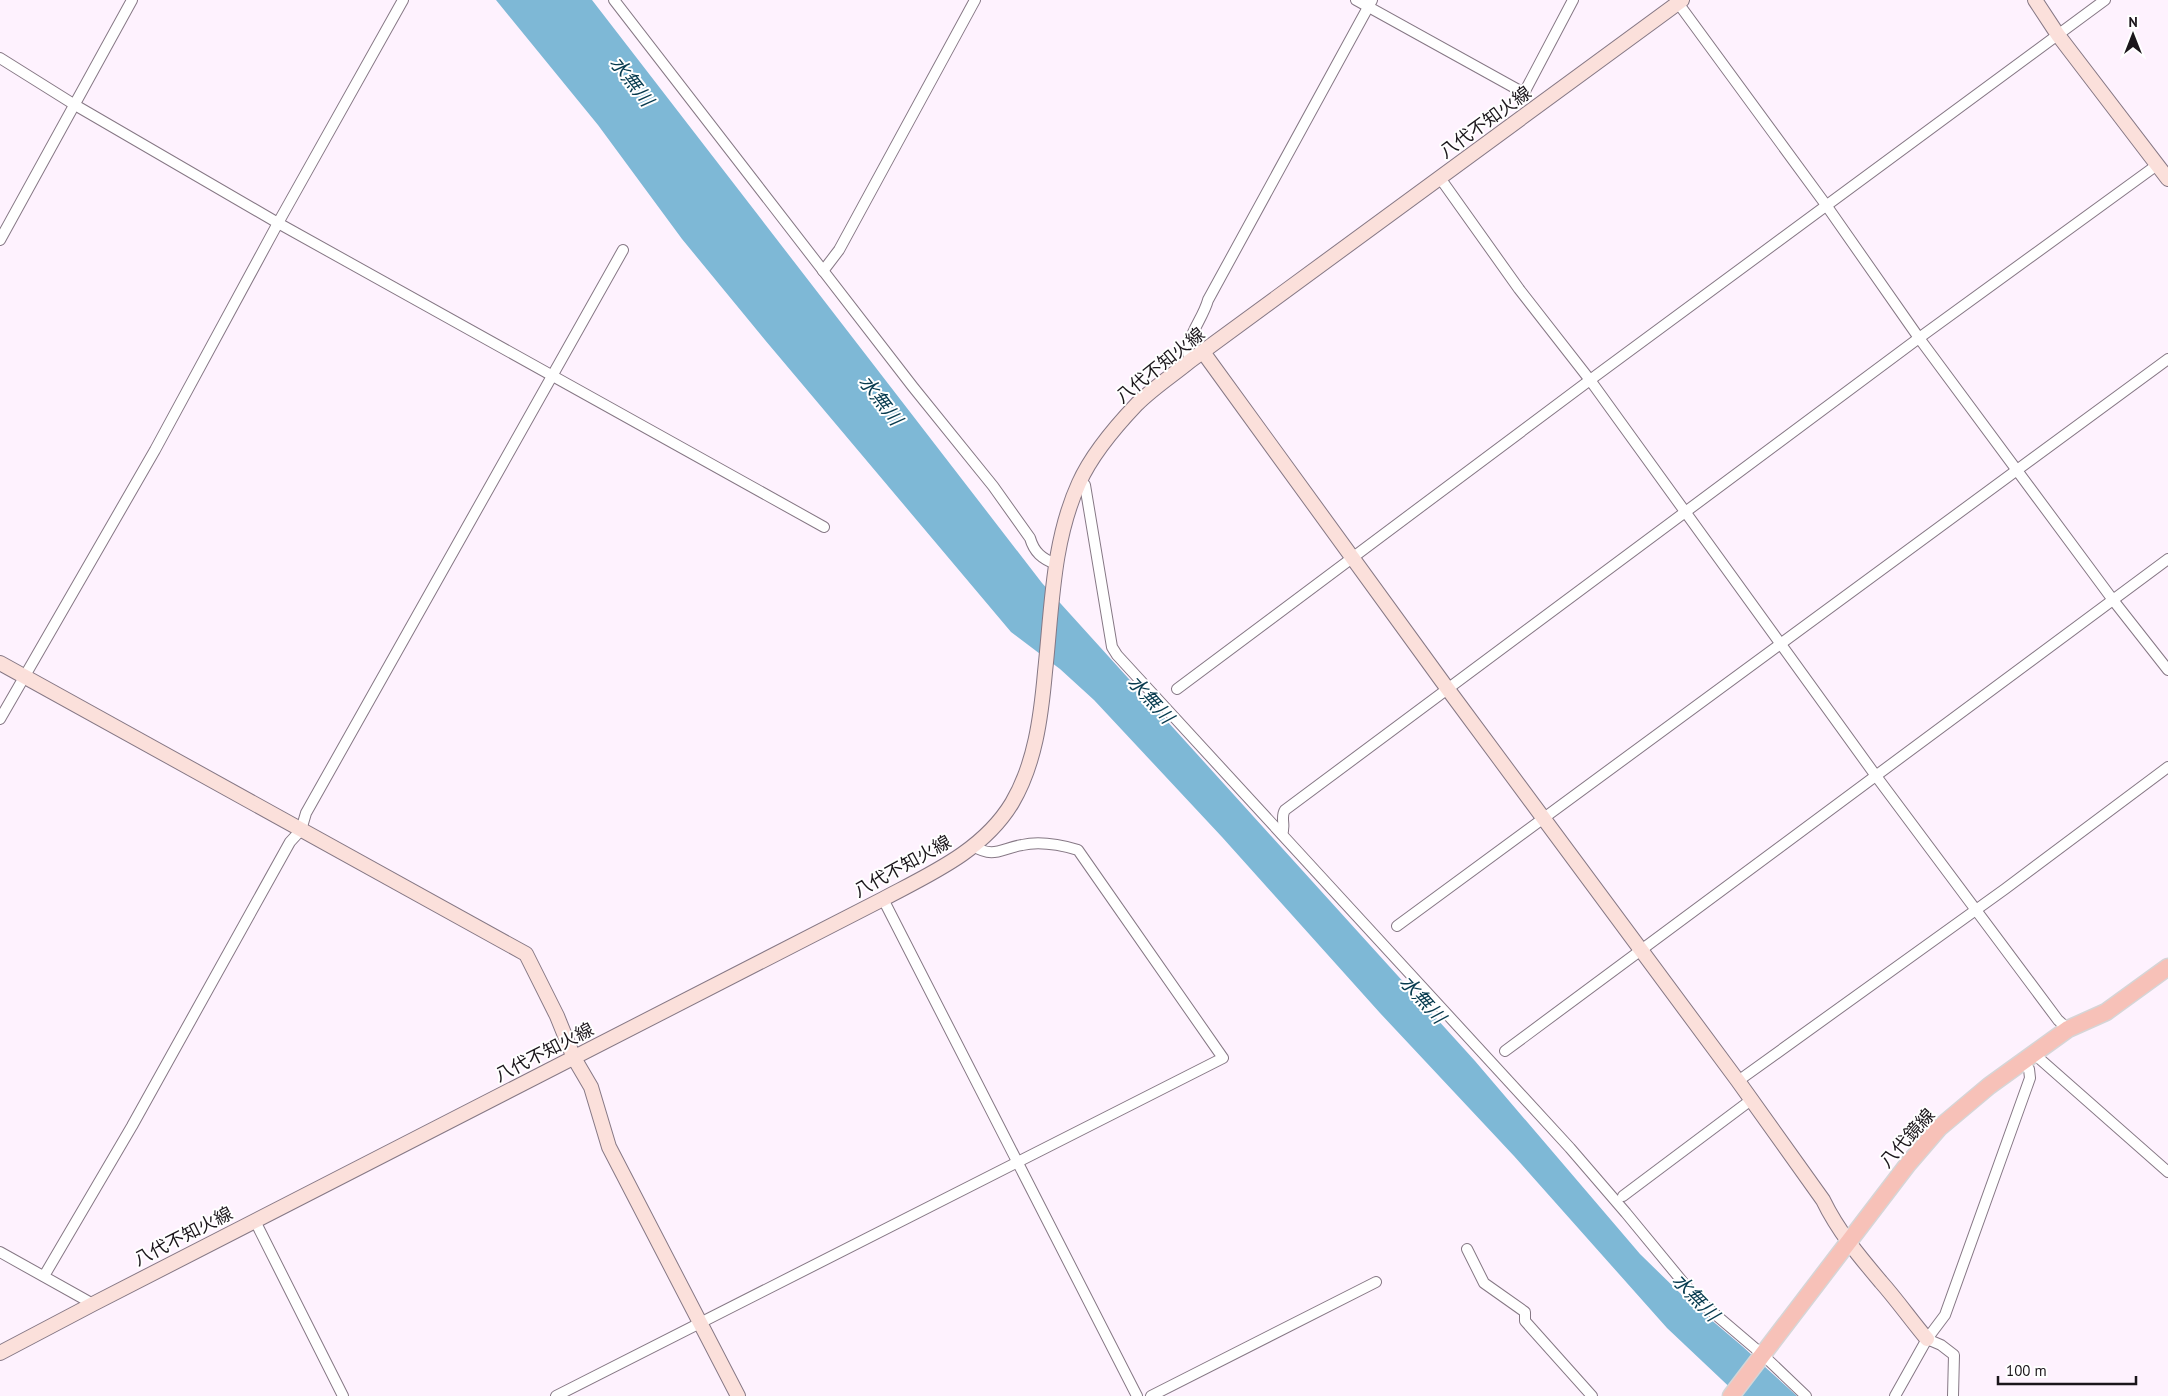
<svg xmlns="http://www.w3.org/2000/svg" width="2168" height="1396" font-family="'PT Sans','Noto Sans JP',sans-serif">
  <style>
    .water { fill: #7eb8d6 }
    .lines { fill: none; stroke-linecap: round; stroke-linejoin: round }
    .street-casing { stroke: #867885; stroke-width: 12 }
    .secondary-casing { stroke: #867885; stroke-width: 16 }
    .primary-casing { stroke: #d6d5d6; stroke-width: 19 }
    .street { stroke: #fff; stroke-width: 10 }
    .secondary { stroke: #fbe0db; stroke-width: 14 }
    .primary { stroke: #f7c1b8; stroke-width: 16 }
    .labels { text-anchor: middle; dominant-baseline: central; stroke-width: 4; stroke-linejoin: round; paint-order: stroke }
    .street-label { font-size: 18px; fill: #1b161b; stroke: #fff }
    .water-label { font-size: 19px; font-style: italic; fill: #063a4e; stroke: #fff }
  </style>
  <rect width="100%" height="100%" fill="#fef2fe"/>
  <!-- water -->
  <path class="water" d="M496,0h96l450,583 433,478 165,193 43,42 59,50 55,50h-58l-72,-68 -153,-172 -134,-143 -158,-176 -128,-137 -34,-31 -49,-37 -246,-292 -83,-101 -84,-114z"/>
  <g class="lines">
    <!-- street casing -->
    <g class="street-casing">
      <g id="street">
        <path d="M614,0l299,387 80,99 37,52c4,14 12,21 26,26"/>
        <path d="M1356,0l168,93 49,-93"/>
        <path d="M1678,3l148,202 93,133 194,262 55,70"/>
        <path d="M0,58l75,47 203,118 546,304"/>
        <path d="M1440,178l79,111 71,91 286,396 182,244 10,9"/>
        <path d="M0,240l132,-240"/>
        <path d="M823,271l16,-21 136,-250"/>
        <path d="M1190,361c-7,-23 12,-39 18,-61l164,-300"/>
        <path d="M1079,481l6,4 27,162 5,8 453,493 56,65 70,85 67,57 43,41"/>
        <path d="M1177,689l413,-309 515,-380"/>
        <path d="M0,719l155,-269 123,-227 125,-223"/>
        <path d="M1282,834c4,-8 -2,-17 3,-24l634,-472 238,-173"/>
        <path d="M883,899l254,497"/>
        <path d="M1397,926l771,-567"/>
        <path d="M1505,1051l663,-492"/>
        <path d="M2033,1053l135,119"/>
        <path d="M1738,1081l267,-192 163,-122"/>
        <path d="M1623,1196l128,-96"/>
        <path d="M255,1221l88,175"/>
        <path d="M1467,1249l17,34 41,29v9l67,75"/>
        <path d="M0,1252l93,52"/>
        <path d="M44,1276l88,-150 158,-284 11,-12 5,-17 317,-563"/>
        <path d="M1927,1339l14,6 13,10 -1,41"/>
        <path d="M556,1396l667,-338 -145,-208c-17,-5 -38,-9 -56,-5 -20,3 -28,14 -49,1"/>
        <path d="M1151,1396l225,-114"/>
        <path d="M1895,1396l32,-57 18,-24 85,-237 -1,-9 -7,-5"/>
      </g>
    </g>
    <!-- secondary casing -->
    <g class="secondary-casing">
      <g id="secondary">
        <path d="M2035,0l23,35 110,144"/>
        <path d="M1203,352l244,336 291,393 85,119c15,31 36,56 58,82 16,18 30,38 46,57"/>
        <path d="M0,663l526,291 31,62 17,42 17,29 18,60 129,249"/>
        <path d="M0,1353l93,-49 790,-405c47,-25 100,-48 129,-96 23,-39 29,-86 33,-131 7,-63 7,-130 34,-189 12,-27 38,-58 58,-79 16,-16 36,-29 53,-43l492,-361"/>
      </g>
    </g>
    <!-- primary casing -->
    <g class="primary-casing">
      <path id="primary" d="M1731,1396l177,-232 31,-36 50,-42 79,-57 38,-17 62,-45"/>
    </g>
    <!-- street -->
    <use href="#street" class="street"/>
    <!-- secondary -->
    <use href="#secondary" class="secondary"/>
    <!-- primary -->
    <use href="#primary" class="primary"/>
  </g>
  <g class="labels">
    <!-- street labels -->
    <g class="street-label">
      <text transform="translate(1485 122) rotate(-36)">八代不知火線</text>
      <text transform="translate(1160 365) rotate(-39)">八代不知火線</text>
      <text transform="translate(902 866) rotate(-29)">八代不知火線</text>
      <text transform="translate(544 1052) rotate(-27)">八代不知火線</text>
      <text transform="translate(1907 1138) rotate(-48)">八代鏡線</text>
      <text transform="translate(183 1236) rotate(-27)">八代不知火線</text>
    </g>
    <!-- water labels -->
    <g class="water-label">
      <text transform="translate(632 81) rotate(52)">水無川</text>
      <text transform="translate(881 400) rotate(52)">水無川</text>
      <text transform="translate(1151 699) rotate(48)">水無川</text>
      <text transform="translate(1423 999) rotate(48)">水無川</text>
      <text transform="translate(1696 1297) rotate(46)">水無川</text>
    </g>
  </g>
  <!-- north arrow -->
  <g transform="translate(2133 35)" stroke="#ffffff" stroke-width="4" paint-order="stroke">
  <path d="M0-4L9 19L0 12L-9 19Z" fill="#1b161b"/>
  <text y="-8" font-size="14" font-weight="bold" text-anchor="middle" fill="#1b161b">N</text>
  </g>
  <!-- scale -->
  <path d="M1998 1376v8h138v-8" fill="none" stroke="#1b161b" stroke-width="2.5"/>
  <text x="2006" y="1376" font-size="15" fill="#1b161b" stroke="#ffffff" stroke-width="4" paint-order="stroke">100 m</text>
</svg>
